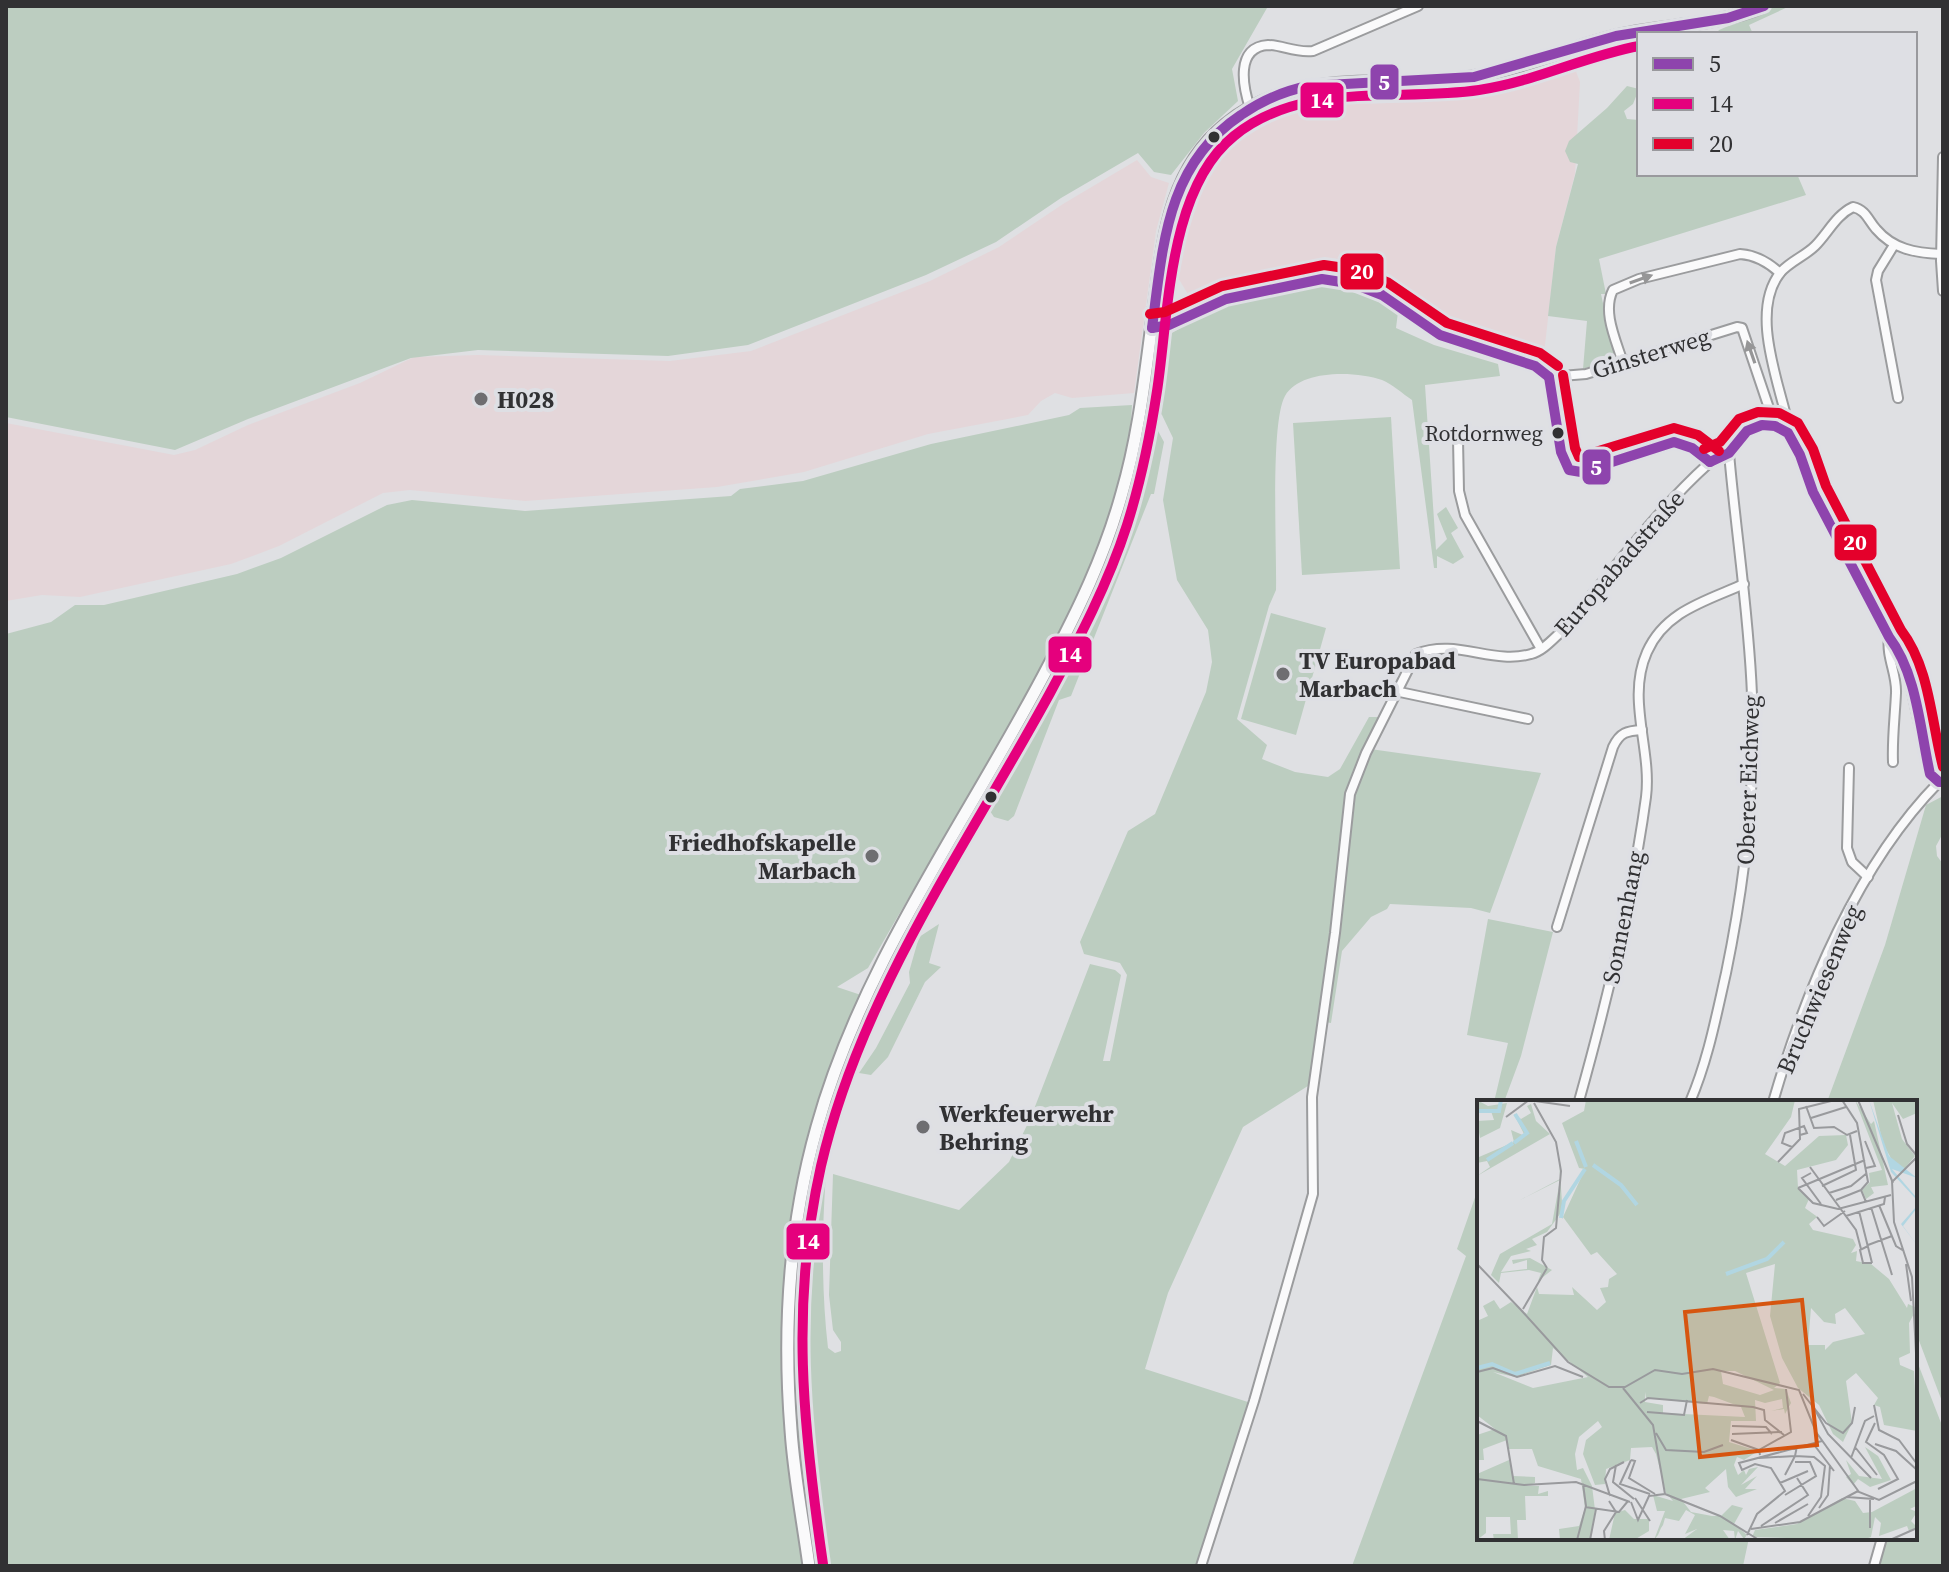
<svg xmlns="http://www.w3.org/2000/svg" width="1949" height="1572" font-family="'Source Serif 4',serif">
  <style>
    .industrial { fill: #e4d6d9 }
    .green { fill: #bccdc0 }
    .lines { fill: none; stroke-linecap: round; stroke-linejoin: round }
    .minor-casing { stroke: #9b9c9e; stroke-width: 12 }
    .secondary-casing { stroke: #9b9c9e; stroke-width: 15 }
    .minor { stroke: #fafafb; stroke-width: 8 }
    .secondary { stroke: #fafafb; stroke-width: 11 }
    .bus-1-casing { stroke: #dedfe4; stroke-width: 16 }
    .bus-2-casing { stroke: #dedfe4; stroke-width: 16 }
    .bus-3-casing { stroke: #dedfe4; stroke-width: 16 }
    .bus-1 { stroke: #8e44ad; stroke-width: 10 }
    .bus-2 { stroke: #e5007d; stroke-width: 10 }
    .bus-3 { stroke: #e4002b; stroke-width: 10 }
    .oneway { fill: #969697 }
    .bus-dot { fill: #313133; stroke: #dedfe4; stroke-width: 3 }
    .poi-dot { fill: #6e6e71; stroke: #dedfe4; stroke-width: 3 }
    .labels { text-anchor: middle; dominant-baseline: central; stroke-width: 8; stroke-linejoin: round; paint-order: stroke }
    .bus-label { font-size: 22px; fill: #313133; stroke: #dedfe4; text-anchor: end }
    .street-label { font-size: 24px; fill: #313133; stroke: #dedfe4 }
    .poi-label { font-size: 24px; font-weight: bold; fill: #313133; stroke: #dedfe4; text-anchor: start }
    .inset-river { fill: none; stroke: #b1d6e2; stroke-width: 4 }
    .inset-road { fill: none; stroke: #999a9d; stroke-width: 2 }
    .view { fill: #d65510; fill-opacity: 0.15; stroke: #d65510; stroke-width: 4 }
    .inset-edge { fill: none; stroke: #313133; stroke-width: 4 }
    .line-badge { stroke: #dedfe4; stroke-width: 3 }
    .badge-label { font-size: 22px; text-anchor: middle; font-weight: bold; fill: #fff }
  </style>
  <rect width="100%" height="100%" fill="#dfe0e3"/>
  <!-- industrial -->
  <g class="industrial">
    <path d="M1571,58l9,24 -5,92 -19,73 -13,116 -102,-37 -58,-38 -22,-11 -36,-4 -101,19 -29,14 -21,-35 18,-71 22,-48 30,-29 19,-11 43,-19 173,-8z"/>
    <path d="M1137,160l14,17 18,6 -13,48 -22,162 -62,5 -17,-5 -14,8 -13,14 -100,19 -124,38 -87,15 -192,14 -115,-11 -27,3 -104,53 -48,18 -151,33 -38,-2 -36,6v-178l168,32 21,-5 53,-25 112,-42 54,-26 64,-2 192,6 81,-10 179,-70 69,-34 64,-43z"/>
  </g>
  <!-- green -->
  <g class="green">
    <path d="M6,6h1267l-6,2 -35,61 6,32 -34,32 -33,42 -17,-3 -16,-19 -77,45 -65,44 -70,33 -178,70 -80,11 -190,-6 -67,8 -163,61 -73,31 -169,-33z"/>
    <path d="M1775,6h15l-41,19 4,9h-37l3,-4z"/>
    <path d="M1627,86l12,3 -6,15 -9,7 3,8 12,1v54h158l9,21 -207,64 7,35h-5l13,61 -6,5 -25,9 4,-48 -39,-5 8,-69 22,-83 -8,-2 -5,-11 4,-10 38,-33z"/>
    <path d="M1321,286c31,3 50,11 77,26l-2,16 38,17 64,19 2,12 -75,9 11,165 11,-11 -10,-25 9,-7 12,21 -7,5 13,24 -11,7 -16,-8v12h-3l-22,-168c-9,-6 -20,-16 -30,-20 -26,-9 -82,-11 -97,16 -15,27 -8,156 -9,194l-7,16 -32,113 30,26 -5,14 33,13 33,5 12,-8 29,-52h9l-15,31 178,25 -51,140 -19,-5 -81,-4 -3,5 -16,8 -29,34 -11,72 -6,-1 -14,62 -68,43 -75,166 -23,76 106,34 -54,163h-1191v-932l45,-12 24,-17h29l133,-31 44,-16 106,-53 25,-5 113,11 206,-15 9,-7 63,-8 128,-37 138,-29 11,-7 52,-3c-5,131 -82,254 -147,363 -39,67 -79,133 -117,200l-31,19 24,8 -38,93 -11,44 10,1 8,-28 2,6c-9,78 -13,159 -4,237l7,5 6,-2v-9l-8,-12 -4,-35 4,-121 126,36 50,-48 22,-45 59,-153 25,6 6,5 -18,86h7l17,-86 -7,-12 -36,-9 -4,-12 48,-111 27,-17 51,-122 6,-30 -4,-32 -31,-50 -14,-80 10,-62 -11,-23 -10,-11 11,-66 63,-36z"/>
    <path d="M1391,417l9,152 -98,6 -9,-152z"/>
    <path d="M1151,418l13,24 -10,52h-3l-80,202 -12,4 -45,116 -6,5 -14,-4 -8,-12c42,-77 87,-153 121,-234 21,-49 34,-100 44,-153z"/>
    <path d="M1271,613l55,15 -30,107 -55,-16z"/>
    <path d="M1943,796l-1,39 -6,11 1,10 6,8v540l-28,-74v-228h-88l58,-157 41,-140z"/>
    <path d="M1488,919l65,13 -32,124 -17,46h-10l14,-59 -41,-8z"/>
    <path d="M939,924l-10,39 12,4 -16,15 -37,75 -17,18 -12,-2 17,-25 34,-65 -1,-11 10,-35z"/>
    <path d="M914,937l-6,23 -26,26 -17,37 5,3 -18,31 -10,25h-5l32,-84z"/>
    <path d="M1479,1186v352h270l-6,28h-391l114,-310 -9,-7z"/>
    <path d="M1915,1356l28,72v138h-66l10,-28h28z"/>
  </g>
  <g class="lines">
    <!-- minor casing -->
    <g class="minor-casing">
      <g id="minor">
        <path d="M1250,108c-7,-21 -15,-61 18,-63 15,0 26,8 45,6l105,-45"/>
        <path d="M1943,157l-2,104 2,30"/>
        <path d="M1894,245l-16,26 -2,9 22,118"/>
        <path d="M1152,328l17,-3 57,-26 96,-20 32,5 28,11 58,40 23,9 72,22 14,11 37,-3 151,-47 5,1 33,98"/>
        <path d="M1623,363c-7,-23 -21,-51 -10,-73l26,-11 101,-25c16,1 28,8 40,19"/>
        <path d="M1549,377l12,75 8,18 12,2 93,-30 18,6 18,14"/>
        <path d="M1775,426l10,-14c-10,-40 -33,-103 -5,-139 9,-11 25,-17 35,-27 13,-13 21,-31 38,-39 13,3 15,13 23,22 17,20 39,24 65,25"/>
        <path d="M1458,439l1,52 6,24 76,134"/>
        <path d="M1889,637c-3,20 8,37 7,56 -1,23 -4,46 -3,69"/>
        <path d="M1395,691l133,28"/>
        <path d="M1849,768l-2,80 5,14 16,15"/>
        <path d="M1557,927l56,-180c7,-15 14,-16 29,-17"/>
        <path d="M1579,1101c28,-100 53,-201 67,-304 6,-48 -20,-98 1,-145 18,-41 59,-51 97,-68"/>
        <path d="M1690,1102c18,-42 26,-85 36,-129 19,-92 30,-184 26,-278 -3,-81 -16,-161 -23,-242"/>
        <path d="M1773,1102c32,-110 85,-238 166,-320"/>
        <path d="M1201,1566l53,-165 59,-207 -1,-97 23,-164 15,-139 16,-41 50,-99c41,-16 76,11 115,0 12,-3 22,-15 31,-23 46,-54 93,-119 145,-166 6,-5 15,-7 21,-12 12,-9 16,-23 32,-27 12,-3 26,3 32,13l21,53 76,145 9,12 10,24 22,101 9,8h4"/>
        <path d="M1874,1566l8,-28"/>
      </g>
    </g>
    <!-- secondary casing -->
    <g class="secondary-casing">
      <path id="secondary" d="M809,1566c-6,-45 -15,-90 -18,-136 -8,-101 -2,-204 26,-303 46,-166 152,-308 231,-460 30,-56 57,-112 74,-174 17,-58 23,-117 31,-176 10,-69 13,-144 72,-192 76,-62 165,-34 253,-49 49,-8 94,-30 142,-41 48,-11 98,-9 144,-29"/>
    </g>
    <!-- minor -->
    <use href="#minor" class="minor"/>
    <!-- secondary -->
    <use href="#secondary" class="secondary"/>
    <!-- bus-1 casing -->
    <g class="bus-1-casing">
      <g id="bus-1">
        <path d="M1152,328c11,-82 14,-163 89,-213 20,-14 43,-24 67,-29l166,-9 142,-41 112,-18 36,-12"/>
        <path d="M1152,328l17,-3 57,-26 96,-20 32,5 28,11 58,40 95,31 14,11"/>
        <path d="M1549,377l12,75 8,18 12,2 93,-30 18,6 18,14"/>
        <path d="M1710,462l19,-9 18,-22 15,-6 13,1 13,7 12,22 13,37 76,145c28,37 31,92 41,137l9,8h4"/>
      </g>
    </g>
    <!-- bus-2 casing -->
    <g class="bus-2-casing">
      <path id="bus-2" d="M823,1564c-20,-138 -33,-260 -2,-398 40,-173 145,-319 229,-473 29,-54 58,-109 77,-168 14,-44 23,-88 30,-134 12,-78 11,-202 77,-255 69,-56 164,-34 245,-46 55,-8 106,-34 160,-44"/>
    </g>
    <!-- bus-3 casing -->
    <g class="bus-3-casing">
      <g id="bus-3">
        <path d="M1150,314l15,-2 57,-26 102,-21 34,5 29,12 60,41 93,30 18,13"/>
        <path d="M1563,375l12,73 4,9 95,-29 24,7 21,16"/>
        <path d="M1704,449l16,-7 19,-23 19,-7 21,1 19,10 15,26 13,37 75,144c29,38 30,91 42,137"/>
      </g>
    </g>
    <!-- bus-1 -->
    <use href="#bus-1" class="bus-1"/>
    <!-- bus-2 -->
    <use href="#bus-2" class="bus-2"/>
    <!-- bus-3 -->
    <use href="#bus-3" class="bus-3"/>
  </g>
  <!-- one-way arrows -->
  <defs><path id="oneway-solid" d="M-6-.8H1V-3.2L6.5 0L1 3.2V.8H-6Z" transform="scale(2)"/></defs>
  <g class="oneway">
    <use href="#oneway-solid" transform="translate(1641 279) rotate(-19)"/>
    <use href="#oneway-solid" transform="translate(1751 352) rotate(-109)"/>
  </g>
  <!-- markers -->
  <g class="bus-dot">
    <circle cx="1214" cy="137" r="7"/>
    <circle cx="1558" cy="433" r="7"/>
    <circle cx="991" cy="797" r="7"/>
  </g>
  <g class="poi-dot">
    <circle cx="481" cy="399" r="8"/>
    <circle cx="1283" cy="674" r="8"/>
    <circle cx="872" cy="856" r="8"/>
    <circle cx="923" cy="1127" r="8"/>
  </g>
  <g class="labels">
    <!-- bus labels -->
    <g class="bus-label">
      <text x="1543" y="433">Rotdornweg</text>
    </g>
    <!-- street labels -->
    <g class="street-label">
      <text transform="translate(1651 353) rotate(-17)">Ginsterweg</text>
      <text transform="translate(1619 563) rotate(-49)">Europabadstraße</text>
      <text transform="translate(1748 780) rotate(-88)">Oberer Eichweg</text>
      <text transform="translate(1623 917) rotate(-79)">Sonnenhang</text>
      <text transform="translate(1819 989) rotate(-67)">Bruchwiesenweg</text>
    </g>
    <!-- poi labels -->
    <g class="poi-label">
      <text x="497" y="399">H028</text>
      <text x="1299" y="660">TV Europabad<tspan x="1299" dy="28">Marbach</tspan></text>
      <text x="856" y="842" text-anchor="end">Friedhofskapelle<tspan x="856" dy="28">Marbach</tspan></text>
      <text x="939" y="1113">Werkfeuerwehr<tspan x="939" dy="28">Behring</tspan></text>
    </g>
  </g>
  <!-- overview -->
  <g transform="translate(1477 1100)">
    <rect width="440" height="440" fill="#dfe0e3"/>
    <path d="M0,0l11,6 19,-3 -7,25 -20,10 -3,-17 17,-1 -3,-9h-14zM109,0h209l-4,17 -26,37 20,12 34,-30 27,-1 2,10 -12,15 -39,10 1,18 11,11 -4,9 21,15 -9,-6 -8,7 4,6 40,9 3,6 -5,8 6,-2 -1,10 15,3 18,15 18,29 1,-4 9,4 -8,15 1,30 -11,5 1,7 14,6 3,60 -33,-6 -4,-18 -6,-2 4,-7 -22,-25 -10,8 6,42 -9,19 -10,-8 -14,-29 -21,-17 -16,-30 -12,-42 5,-52 -29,9 34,110 -6,5 12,1 5,14 -6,11 -1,-5 -13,2 12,-3 -1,-9 -17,4 -10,-3 1,21h-25l-2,21 29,9 -14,9 -7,-3 -3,8 4,10 6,-5 2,5 3,-6 9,-2 -17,18 16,-9 -12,13h12l-21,8 -8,-10 -2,-18 -21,19 5,4 -29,7 10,13 21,4h9l11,-11 11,3 -9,16 13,11 -3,4 -6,-8 -3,9 -1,-9 -11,-1 7,10h-48l15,-11 -12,5 10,-19 -9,-5 -7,11 -14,-3 -2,7 -2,3 -3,7 -4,5 11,-29h-8l-4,-16 20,6 -7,-8 -10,-39 -4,-7 -21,1 -1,12 -24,9 -1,15 -10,1 -12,-31 3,-14 16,-13 -4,-6 -19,16 -4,17 2,16 6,-2 9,18 3,24 -5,30h-30l-1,-11 20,-3 6,-18 -4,-29 -43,-13 -6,-17h-23l-2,-9 -24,9 1,11h-7v-25l18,-6 -18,-14v-94l11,-5 -5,-10 11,-6 6,9 11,-7 16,12 10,-27 2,7 35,1 -2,-8 25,23 9,-8 -6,-14 8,-1 1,-8 8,-5 -20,-22 -6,3 -28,-38 22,-48 -6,-1 -17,-45 22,-12zM334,208l13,14 12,2 -1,-10 10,-6 20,26 -32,8 -8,8v-5h-17zM76,248l35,29 -55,11 -40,-16 22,5 36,-12zM244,271h14l39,19 -14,5 -37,-11zM168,292l1,6 61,6 2,-8 5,1 27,10 4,10 -82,-4v-8l-18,-3zM378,0l16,24 3,-3 14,64 -17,2 3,6 -8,6 -4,-9 8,-8 -1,-9 13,-3zM396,0h43l1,13 -14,6 -11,-16 10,36 13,17 -10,12 -9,-1 -13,-23zM54,4l5,17 14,13 -73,42 13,-9 -3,-6 -10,2 2,-6 35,-15 -3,-12 14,6 -11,-22 7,5 10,-6 -4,-7zM82,56l4,63 -3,-5 -13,18 -15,7 5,6 -11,4 5,2 -20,5 -10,16 26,-3v-9l-14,4 -1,-4 18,-2 22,12 -14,11 3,-8 -12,-3 -28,3 -2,10 -8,-8 9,-21 52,-30 8,-44 -40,20 40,-21zM388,347l13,9 13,24 -21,7 -12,-8 -5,6 -7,-8 5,-3 -5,-14 13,16 23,3zM32,360l4,16 22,1v6l-10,3h14l-1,8 10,-3v5h-23l1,24h-9l1,20h-24l-1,-6h18l-1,-17h-24v16l-9,7v-66zM440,388l-1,18 -6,3 7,3 -6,9 6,6 -8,4 -2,-5 -28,10 2,-13 -6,-6 -4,20 -9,3 -110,-3 3,-7 42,-6 45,-26 13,3 8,12 9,-1zM148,410l9,9h15v12l-15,9h-25l6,-27z" fill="#bccdc0" fill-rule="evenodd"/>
    <path d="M392,0l20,56 28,22 -25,-9 24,28 1,11 -14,18 14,19 -16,-21 15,-17 -1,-9 -24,-26z" fill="#b1d6e2"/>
    <path class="inset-river" d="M0,11h22l2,-11M99,41l10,26M37,43l13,-10 -12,-19M10,60l26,-17M116,65l28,20 16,20M84,118l3,-17 21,-32M249,174l41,-15 17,-17M0,268l15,-4 23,10 35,-11"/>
    <path class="inset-road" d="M51,0l42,6M365,0l15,23 11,59 -7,8 5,12M381,0l35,83M57,3l22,39 5,29 -5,57 -12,9 -2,23 5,8M329,6l8,22 20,-1 13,8 10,-4M421,15l9,29 10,12M29,17l23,-17M334,18l35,-11M388,41l10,25 -9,2M315,47l-10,-4 3,-10 19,-7 3,7 -7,2M301,62l22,-23 -1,-30 36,-9M333,67l46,63 5,19M334,73l-9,5 19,26M415,81l2,41 18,55 5,95M416,81l24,-24M345,86l34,-16 -6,-35M321,88l15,15 25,6 53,-14M321,88l67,-28M352,93l22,-7 16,-13M359,100l25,-10M402,105l17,41 8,5M394,107l21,68M382,111l13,52M369,116l38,-12 1,-7M340,117l7,9 21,-15M391,145l24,-9M391,146l-8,4 3,13h9M0,164l46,48M429,164l5,37M46,209l24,-41M44,210l47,52 41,25h16l30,-17 27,4 31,-5 86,21 17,42 43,60 20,8 38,-19M0,272l16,-4 24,9 38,-11 28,11M146,288l30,37 12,69M326,294l23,29 17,10 9,-10 3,-16M163,303l8,-5 105,9 11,3 1,10 19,15M397,305l5,25 20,10 18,24M337,308l14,26 43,44M170,312l37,3 3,-15M0,321l29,15 8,48M398,323l-9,19 18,13 14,24 -20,10M255,326l34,1 6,7M179,333l10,17 38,2 19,-7M255,334l50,-2M254,340l28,10M398,344l21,7 21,19M338,346l19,25M378,347l22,28M283,355l-1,-5 32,-18 -5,-43M282,358l36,-2 2,-10M374,358l14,-37 9,-5M154,360l-11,24 30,10M154,360l4,1 -6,17 26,16M139,365l-3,17 21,17M308,375l10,-19 19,1 11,9 -4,31 -13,19M0,379l47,6 52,-3 54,20M303,383l28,-12M188,394l55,22 39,24M308,395l31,-19 -6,-14h-15M133,396l-5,-17 5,-10 14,-7M370,397l27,2M158,398l15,23M154,402l7,18 11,-24 16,-2M108,407l34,5 9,-11M342,408l9,-13 2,-30M298,423l33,-19M284,426l47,-31 -11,-17M393,428v-29M274,429l49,-7 58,-31M270,435l10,-21 28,-23 -14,-23 -16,-4 -13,6 -3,-7 83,-22M100,440l9,-34 -3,-22M113,440l6,-31M128,440l-1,-9 12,-19 -7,-11M413,440l27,-12"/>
    <path class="view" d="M325,200l15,145 -117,12 -15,-145z"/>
    <rect width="440" height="440" class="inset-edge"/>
  </g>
  <g class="line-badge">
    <rect x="1369" y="63" width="31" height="38" rx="8" fill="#8e44ad"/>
    <rect x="1299" y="81" width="46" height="38" rx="8" fill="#e5007d"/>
    <rect x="1339" y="252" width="46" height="39" rx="8" fill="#e4002b"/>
    <rect x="1581" y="448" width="31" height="38" rx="8" fill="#8e44ad"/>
    <rect x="1833" y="523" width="45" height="39" rx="8" fill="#e4002b"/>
    <rect x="1047" y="635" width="46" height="39" rx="8" fill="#e5007d"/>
    <rect x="785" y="1222" width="46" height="39" rx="8" fill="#e5007d"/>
  </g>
  <g class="badge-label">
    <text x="1384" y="90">5</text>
    <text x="1322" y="108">14</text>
    <text x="1362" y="279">20</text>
    <text x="1596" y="475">5</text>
    <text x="1855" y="550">20</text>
    <text x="1070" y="662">14</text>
    <text x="808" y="1249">14</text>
  </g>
  <!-- border -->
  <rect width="1949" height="1572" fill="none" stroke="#313133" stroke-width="16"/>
  <!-- legend -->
  <rect x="1637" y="32" width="280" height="144" fill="#dedfe4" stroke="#99999d" stroke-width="2"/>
  <rect x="1653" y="58" width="40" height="12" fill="#8e44ad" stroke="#99999d" stroke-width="2"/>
  <text x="1709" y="72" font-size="24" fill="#313133">5</text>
  <rect x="1653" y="98" width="40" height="12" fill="#e5007d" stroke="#99999d" stroke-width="2"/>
  <text x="1709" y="112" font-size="24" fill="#313133">14</text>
  <rect x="1653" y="138" width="40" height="12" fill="#e4002b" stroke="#99999d" stroke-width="2"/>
  <text x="1709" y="152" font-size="24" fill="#313133">20</text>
</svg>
